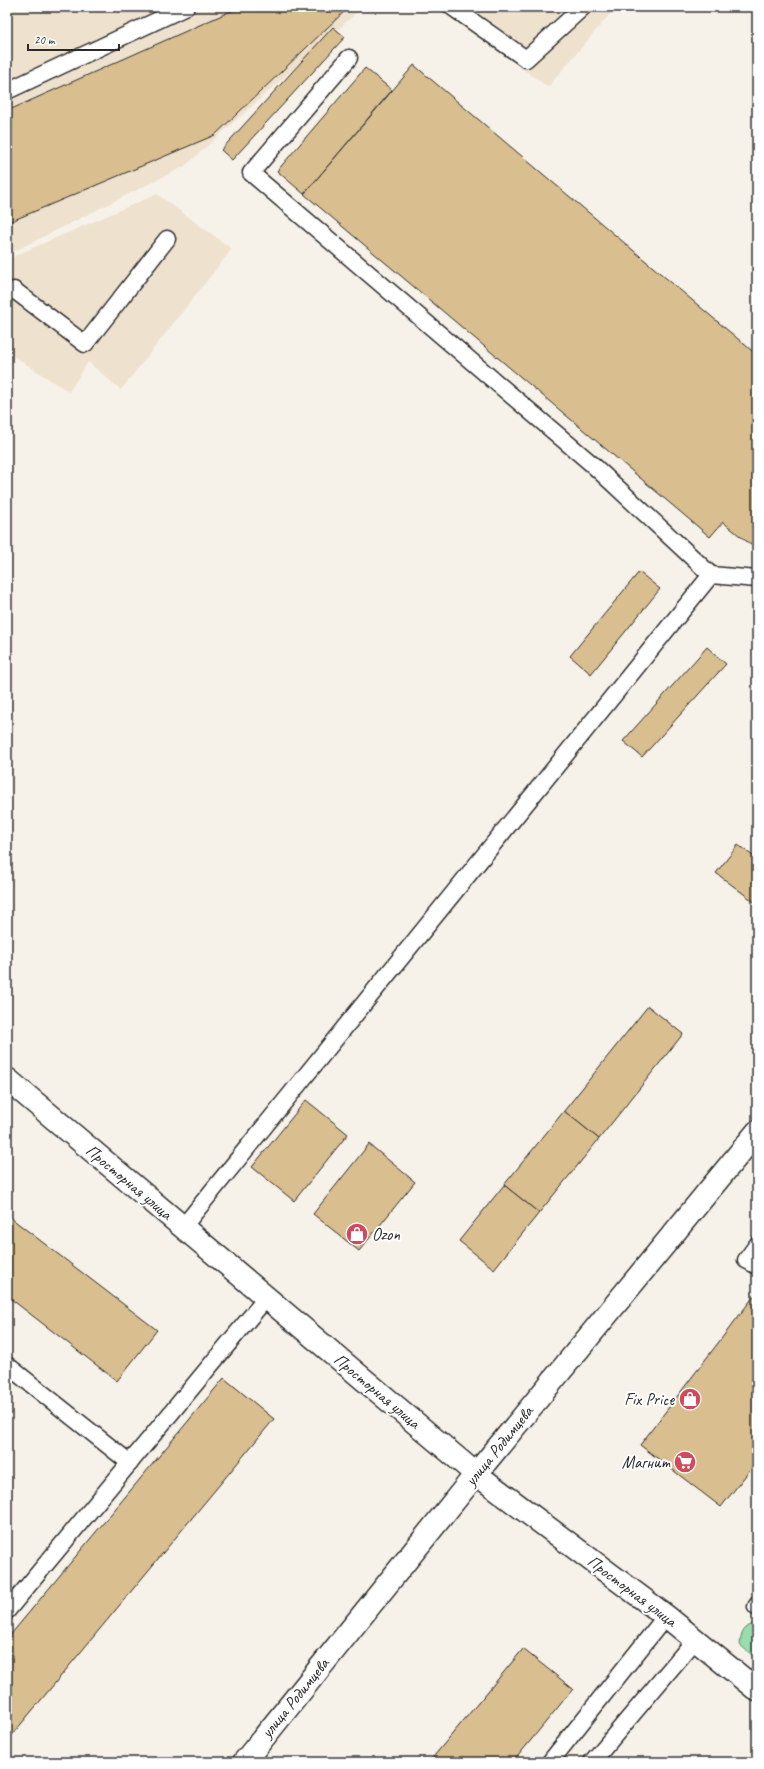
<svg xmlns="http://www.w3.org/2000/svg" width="764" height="1769" font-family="Caveat,sans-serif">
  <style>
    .built { fill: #eee2ce }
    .green { fill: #97deac; stroke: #61846c }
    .building { fill: #d9be8f; stroke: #2b2b2b }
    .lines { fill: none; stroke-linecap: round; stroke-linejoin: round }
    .service-casing { stroke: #2b2b2b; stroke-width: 19 }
    .minor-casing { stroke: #2b2b2b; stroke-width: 25 }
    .tertiary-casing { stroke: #2b2b2b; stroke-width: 25 }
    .service { stroke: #fff; stroke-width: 16 }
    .minor { stroke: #fff; stroke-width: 22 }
    .tertiary { stroke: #fff; stroke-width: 22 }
    .labels { text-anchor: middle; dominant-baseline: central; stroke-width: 4; stroke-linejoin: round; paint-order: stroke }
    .street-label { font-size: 17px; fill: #2b2b2b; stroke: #fff }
    .poi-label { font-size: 17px; fill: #2b2b2b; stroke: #fff; text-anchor: end }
  </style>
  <rect width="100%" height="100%" fill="#f7f2e9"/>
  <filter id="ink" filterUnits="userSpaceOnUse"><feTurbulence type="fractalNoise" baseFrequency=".025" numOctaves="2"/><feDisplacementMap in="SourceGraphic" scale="8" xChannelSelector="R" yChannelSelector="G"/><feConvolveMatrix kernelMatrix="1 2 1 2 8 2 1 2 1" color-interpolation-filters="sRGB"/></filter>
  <g filter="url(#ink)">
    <!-- built -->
    <g class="built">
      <path d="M7,7h356l-178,159 -178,89z"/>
      <path d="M435,7h181l-68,80z"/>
      <path d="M157,194l75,55 -111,141 -33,-28 -19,30 -62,-40v-93z"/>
    </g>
    <!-- green -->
    <path class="green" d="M757,1623v36l-17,-14c1,-13 4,-19 17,-22z"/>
    <!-- building -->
    <g class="building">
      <path d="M240,7h109l-134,128 -208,88v-112z"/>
      <path d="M333,27l12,10 -113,123 -11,-10z"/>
      <path d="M414,65l343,290v195l-34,-28 -13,15 -406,-343z"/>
      <path d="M365,68l27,22 -88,104 -27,-23z"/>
      <path d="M639,572l21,17 -69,85 -21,-18z"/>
      <path d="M707,647l19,17 -84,93 -19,-16z"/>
      <path d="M738,845l19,14v45l-41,-31z"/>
      <path d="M648,1006l35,28 -84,105 -35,-28z"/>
      <path d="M306,1100l42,34 -54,67 -42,-34z"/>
      <path d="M564,1111l35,28 -60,74 -35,-28z"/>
      <path d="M369,1144l46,38 -56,69 -46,-37z"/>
      <path d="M504,1185l35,28 -45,56 -35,-28z"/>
      <path d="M7,1215l150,115 -40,51 -110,-85z"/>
      <path d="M754,1296l3,3v162l-36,46 -81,-62z"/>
      <path d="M224,1378l50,41 -267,322v-102z"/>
      <path d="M523,1649l50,40 -60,73h-84z"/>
    </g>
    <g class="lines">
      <!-- service casing -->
      <g class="service-casing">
        <g id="service">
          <path d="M452,7l74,52 57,-52"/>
          <path d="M349,58l-98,115 342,292 118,110"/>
          <path d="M7,91l179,-84"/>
          <path d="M7,293l7,-3 71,54 82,-105"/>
          <path d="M183,1227l528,-652 46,4"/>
          <path d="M757,1245l-11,15 11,6"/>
          <path d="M7,1365l123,98"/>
          <path d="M756,1607l1,-2"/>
          <path d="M7,1611l260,-314"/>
          <path d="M550,1762l116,-146"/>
          <path d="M592,1762l103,-122"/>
        </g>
      </g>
      <!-- minor casing -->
      <g class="minor-casing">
        <path id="minor" d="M476,1474l281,-342"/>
      </g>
      <!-- tertiary casing -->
      <g class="tertiary-casing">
        <g id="tertiary">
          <path d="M7,1079l469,395 190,142 91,74"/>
          <path d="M244,1762l232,-288"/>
        </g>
      </g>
      <!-- service -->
      <use href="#service" class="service"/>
      <!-- minor -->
      <use href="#minor" class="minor"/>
      <!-- tertiary -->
      <use href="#tertiary" class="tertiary"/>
    </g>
  </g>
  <!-- icons -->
  <defs>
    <g id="shop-disc" transform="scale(1.15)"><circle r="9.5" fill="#d1495b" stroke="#fff"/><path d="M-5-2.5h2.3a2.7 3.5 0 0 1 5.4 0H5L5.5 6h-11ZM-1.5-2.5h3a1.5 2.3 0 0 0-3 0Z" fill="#fff"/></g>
    <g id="supermarket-disc" transform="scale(1.15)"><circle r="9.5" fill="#d1495b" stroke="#fff"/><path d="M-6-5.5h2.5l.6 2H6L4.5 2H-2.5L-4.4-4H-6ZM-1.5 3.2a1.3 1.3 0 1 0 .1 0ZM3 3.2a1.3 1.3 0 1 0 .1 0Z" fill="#fff"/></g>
  </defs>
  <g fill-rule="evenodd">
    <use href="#shop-disc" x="357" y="1234"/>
    <use href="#shop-disc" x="690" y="1399"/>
    <use href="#supermarket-disc" x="685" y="1462"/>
  </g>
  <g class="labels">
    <!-- street labels -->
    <g class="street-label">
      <text transform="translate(129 1182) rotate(40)">Просторная улица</text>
      <text transform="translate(377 1391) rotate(40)">Просторная улица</text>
      <text transform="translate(499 1446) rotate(-51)">улица Родимцева</text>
      <text transform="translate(632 1591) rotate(37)">Просторная улица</text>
      <text transform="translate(295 1698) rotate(-51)">улица Родимцева</text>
    </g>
    <!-- poi labels -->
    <g class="poi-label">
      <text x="372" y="1234" text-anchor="start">Ozon</text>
      <text x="674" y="1399">Fix Price</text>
      <text x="670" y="1462">Магнит</text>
    </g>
  </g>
  <!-- margin -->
  <rect width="764" height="1769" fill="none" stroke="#fff" stroke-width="24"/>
  <rect x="12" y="12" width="740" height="1745" fill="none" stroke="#2b2b2b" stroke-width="1.5" filter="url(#ink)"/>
  <!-- scale -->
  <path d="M28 44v6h91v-6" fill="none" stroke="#2b2b2b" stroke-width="2"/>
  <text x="34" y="44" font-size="12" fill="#2b2b2b" stroke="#ffffff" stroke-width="3" paint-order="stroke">20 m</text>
</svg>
